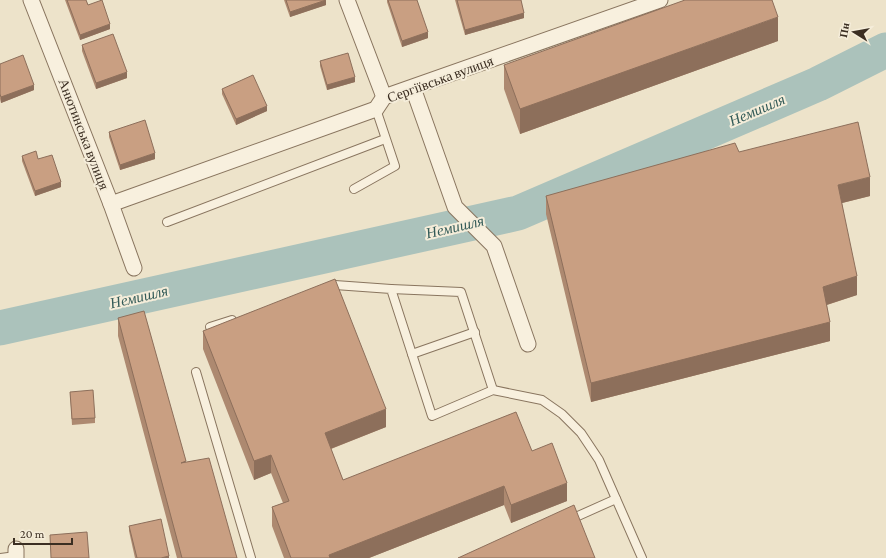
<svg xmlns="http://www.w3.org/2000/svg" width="886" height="558" font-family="'Crimson Pro',serif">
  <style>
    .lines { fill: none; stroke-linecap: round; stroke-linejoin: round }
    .river { stroke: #abc2bb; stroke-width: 35 }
    .lane-casing { stroke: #89755f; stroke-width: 10 }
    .street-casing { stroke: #89755f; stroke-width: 17 }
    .lane { stroke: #f8f0de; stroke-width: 8 }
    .street { stroke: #f8f0de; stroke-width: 15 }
    .wall { fill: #ad8970 }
    .shaded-wall { fill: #8d6f5b }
    .building { fill: #c99f82; stroke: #8d6f5b }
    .labels { text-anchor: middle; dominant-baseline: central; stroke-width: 4; stroke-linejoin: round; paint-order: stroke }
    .street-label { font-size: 14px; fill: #3b2e22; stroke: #f5edda }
    .water-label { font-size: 15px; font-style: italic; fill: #325a57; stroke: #f5edda }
  </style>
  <rect width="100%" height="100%" fill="#ede3ca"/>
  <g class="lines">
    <!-- river -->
    <path class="river" d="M0,328l518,-115 300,-129 68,-34"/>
    <!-- lane casing -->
    <g class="lane-casing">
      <g id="lane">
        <path d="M354,189l41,-23 -19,-57"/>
        <path d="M167,222l218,-83"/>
        <path d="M327,288l8,-3 56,4 41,127 61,-26 49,10 20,14 19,19 18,27 43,98"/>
        <path d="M391,289l70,3 32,98"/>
        <path d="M210,327l22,-7"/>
        <path d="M412,354l63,-22"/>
        <path d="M196,372l55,186"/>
        <path d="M569,520l47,-21"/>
        <path d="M0,558l16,-2"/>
      </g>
    </g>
    <!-- street casing -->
    <g class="street-casing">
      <g id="street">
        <path d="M31,0l80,204 23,64"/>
        <path d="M347,0l37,97"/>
        <path d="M413,88l42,119 39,39 34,98"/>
        <path d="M111,204l265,-95 8,-12 276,-97"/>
        <path d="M16,549v9"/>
      </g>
    </g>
    <!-- lane -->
    <use href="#lane" class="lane"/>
    <!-- street -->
    <use href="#street" class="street"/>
  </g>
  <!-- wall -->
  <g class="wall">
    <path d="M65,0h21l2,5 22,24 -30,11z"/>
    <path d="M284,0h41l1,5 -36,12z"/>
    <path d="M387,0h30l11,38 -26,9 -15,-45z"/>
    <path d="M455,0h66l3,18 -59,17z"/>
    <path d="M778,41l-258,93 -16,-45v-24z"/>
    <path d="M82,45l45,33 -31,11 -14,-38z"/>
    <path d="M320,61l35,21 -28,8 -7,-24z"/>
    <path d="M0,64l34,26 -33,13 -1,-4z"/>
    <path d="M222,89l45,22 -31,14 -14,-31z"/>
    <path d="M109,132l46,27 -35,11 -11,-33z"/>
    <path d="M739,152l131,44 -28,7 15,92 -30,10 3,36 -239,61 -45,-188v-18z"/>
    <path d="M22,156l16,3 23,28 -26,9 -13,-35z"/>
    <path d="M118,318l68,144 51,96h-60l-59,-222z"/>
    <path d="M203,331l183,96 -55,22 12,31 189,-29 35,50 -56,22 -7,-18 -135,53h-85l-12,-32v-19l11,-4 -12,-30 -17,7 -51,-131z"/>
    <path d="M70,392l25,26v5l-23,2z"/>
    <path d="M129,526l40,32h-34l-6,-27z"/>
  </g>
  <!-- shaded-wall -->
  <g class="shaded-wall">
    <path d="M326,0v5l-36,12v-5z"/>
    <path d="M524,13v5l-59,17v-5z"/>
    <path d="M778,17v24l-258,93v-25z"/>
    <path d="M110,24v5l-30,11v-5z"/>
    <path d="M428,32v6l-26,9v-6z"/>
    <path d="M127,72v6l-31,11v-6z"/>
    <path d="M355,77v5l-28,8v-5z"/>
    <path d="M34,85v5l-33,13v-6z"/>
    <path d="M267,106v5l-31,14v-6z"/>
    <path d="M155,153v6l-35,11v-5z"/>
    <path d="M870,177v19l-32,8v-19z"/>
    <path d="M61,182v5l-26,9v-5z"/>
    <path d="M857,276v19l-34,11v-19z"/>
    <path d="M830,322v19l-239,61v-19z"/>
    <path d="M386,409v18l-61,24v-18z"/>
    <path d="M271,455v18l-17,7v-19z"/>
    <path d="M567,483v18l-56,22v-18z"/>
    <path d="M504,486v19l-135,53h-40v-3z"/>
    <path d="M169,556v2h-8z"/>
  </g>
  <!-- building -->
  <g class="building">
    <path d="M67,0h19l2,5 14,-5 8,24 -30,11z"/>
    <path d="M286,0h40l-36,12z"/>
    <path d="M388,0h29l11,32 -26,9z"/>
    <path d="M457,0h64l3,13 -59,17z"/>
    <path d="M685,0h87l6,17 -258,92 -16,-44z"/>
    <path d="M113,34l14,38 -31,11 -14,-38z"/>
    <path d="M348,53l7,24 -28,8 -7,-24z"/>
    <path d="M23,55l11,30 -33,12 -1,-3v-30z"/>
    <path d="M253,75l14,31 -31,13 -14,-30z"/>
    <path d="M145,120l10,33 -35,12 -11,-33z"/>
    <path d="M858,122l12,55 -32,8 19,91 -34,11 7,35 -239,61 -45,-187 189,-53 4,9z"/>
    <path d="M36,151l2,8 14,-4 9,27 -26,9 -13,-35z"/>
    <path d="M335,279l51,130 -61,24 18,47 173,-68 16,39 20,-8 15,40 -56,22 -7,-19 -175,69 1,3h-39l-19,-51 17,-6 -18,-46 -17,6 -51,-130z"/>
    <path d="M144,311l42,150 -5,2 28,-5 28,100h-55l-64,-240z"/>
    <path d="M93,390l2,28 -23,1 -2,-27z"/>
    <path d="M574,505l21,53h-137z"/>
    <path d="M161,519l8,37 -8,2h-24l-8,-32z"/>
    <path d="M87,532l2,26h-38l-1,-23z"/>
  </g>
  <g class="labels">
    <!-- street labels -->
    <g class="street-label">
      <text transform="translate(440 79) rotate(-20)">Сергіївська вулиця</text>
      <text transform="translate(84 134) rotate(69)">Анютинська вулиця</text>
    </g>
    <!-- water labels -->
    <g class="water-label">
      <text transform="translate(757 110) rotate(-23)">Немишля</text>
      <text transform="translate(455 227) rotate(-13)">Немишля</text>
      <text transform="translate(139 297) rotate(-13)">Немишля</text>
    </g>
  </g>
  <!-- north arrow -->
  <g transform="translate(854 32) rotate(281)" stroke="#f5edda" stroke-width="3" paint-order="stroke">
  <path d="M0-3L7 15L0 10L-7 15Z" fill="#3b2e22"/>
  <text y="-6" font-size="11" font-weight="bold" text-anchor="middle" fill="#3b2e22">Пн</text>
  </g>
  <!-- scale -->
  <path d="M14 538v6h58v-6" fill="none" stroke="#3b2e22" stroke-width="2"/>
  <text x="20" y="538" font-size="12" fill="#3b2e22" stroke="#f5edda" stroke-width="3" paint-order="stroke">20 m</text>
</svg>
